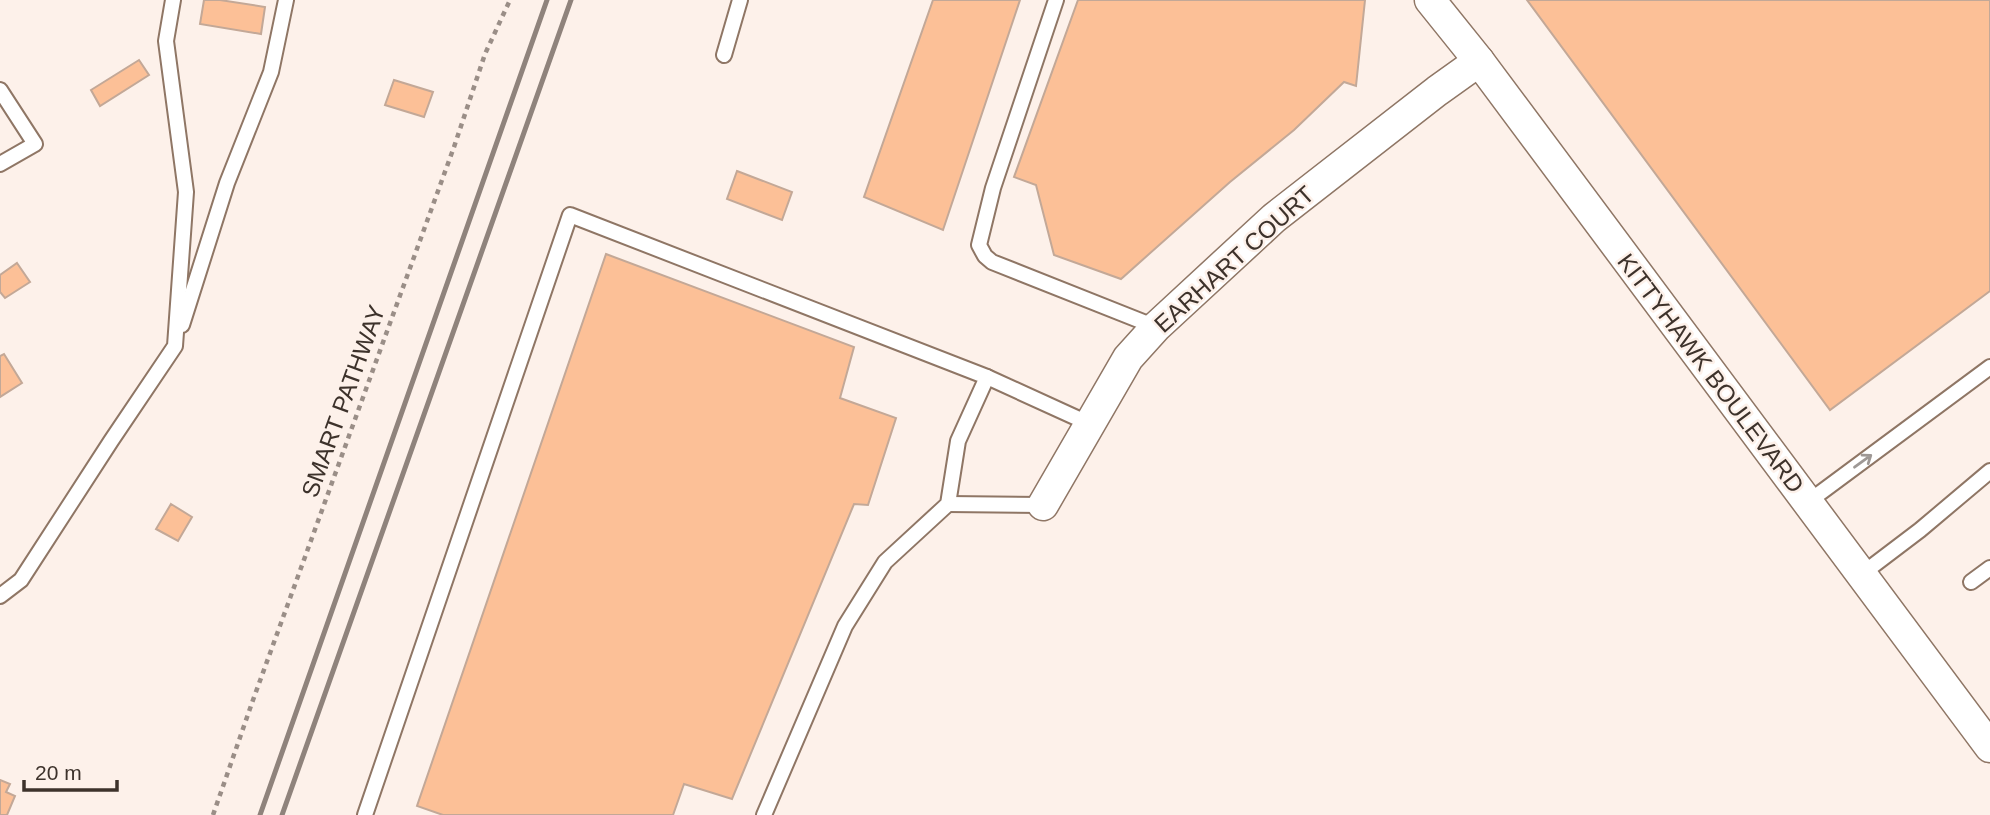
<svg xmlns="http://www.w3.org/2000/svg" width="1990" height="815" font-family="Helvetica,sans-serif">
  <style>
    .building { fill: #fcc097; stroke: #c3a897; stroke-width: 2 }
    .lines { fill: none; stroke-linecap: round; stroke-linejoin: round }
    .lane-casing { stroke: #8f7665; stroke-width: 18 }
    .street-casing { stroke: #8f7665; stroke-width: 33 }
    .path { stroke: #9a8e87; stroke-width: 4.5; stroke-dasharray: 5 5; stroke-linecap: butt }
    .lane { stroke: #fff; stroke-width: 14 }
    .street { stroke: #fff; stroke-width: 30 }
    .rail { stroke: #8f837c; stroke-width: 5 }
    .oneway { stroke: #9e9895 }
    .labels { text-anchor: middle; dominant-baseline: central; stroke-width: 5; stroke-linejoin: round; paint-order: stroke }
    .street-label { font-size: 24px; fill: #3d322b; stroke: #fdf1ea }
  </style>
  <rect width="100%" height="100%" fill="#fdf1ea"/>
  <!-- building -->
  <g class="building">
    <path d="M204,0h16l45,7 -4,27 -61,-10z"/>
    <path d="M933,0h87l-77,230 -79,-33z"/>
    <path d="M1078,0h287l-9,86 -12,-4 -50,48 -64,52 -109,97 -67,-24 -18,-70 -22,-8z"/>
    <path d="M1527,0h463v291l-160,119z"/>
    <path d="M139,60l10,15 -49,31 -9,-16z"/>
    <path d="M394,80l39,12 -9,25 -39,-12z"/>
    <path d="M737,171l55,21 -10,28 -55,-21z"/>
    <path d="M606,254l248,93 -14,51 56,20 -28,87 -14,-1 -122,295 -48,-15 -11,31h-230l-26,-9z"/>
    <path d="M17,263l13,19 -25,16 -5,-6v-17z"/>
    <path d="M4,354l18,29 -22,14v-41z"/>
    <path d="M171,504l21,13 -14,24 -22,-12z"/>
    <path d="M0,780l10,4 -4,8 9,4 -8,19h-7z"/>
  </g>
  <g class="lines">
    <!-- lane casing -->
    <g class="lane-casing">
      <g id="lane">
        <path d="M1056,0l-63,188 -14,57 6,11 7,6 164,65"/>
        <path d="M724,55l16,-55"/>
        <path d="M0,90l35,54 -35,20"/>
        <path d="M182,325l45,-142 44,-111 15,-72"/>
        <path d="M987,377l103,47"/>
        <path d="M1808,502l182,-135"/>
        <path d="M948,504l95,1"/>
        <path d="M1862,574l58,-44 70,-59"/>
        <path d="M1971,582l19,-14"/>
        <path d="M0,596l21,-16 90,-139 64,-95 11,-154 -20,-151 7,-41"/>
        <path d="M365,815l205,-600 417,162 -29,64 -10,63 -63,58 -40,64 -81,189"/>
      </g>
    </g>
    <!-- street casing -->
    <g class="street-casing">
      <g id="street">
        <path d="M1430,0l49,61 511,686"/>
        <path d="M1043,505l85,-147 28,-31 118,-109 163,-127 42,-30"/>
      </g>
    </g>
    <!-- path -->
    <path class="path" d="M213,815l40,-115 201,-553 31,-93 25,-54"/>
    <!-- lane -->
    <use href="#lane" class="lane"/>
    <!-- street -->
    <use href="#street" class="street"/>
    <!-- rail -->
    <g class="rail">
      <path d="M260,815l287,-815"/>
      <path d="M282,815l289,-815"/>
    </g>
  </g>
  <!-- one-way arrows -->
  <defs><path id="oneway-shaft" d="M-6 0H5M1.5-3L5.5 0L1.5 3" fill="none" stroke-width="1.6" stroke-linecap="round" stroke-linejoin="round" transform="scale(1.75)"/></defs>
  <use class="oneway" href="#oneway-shaft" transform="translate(1863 461) rotate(-36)"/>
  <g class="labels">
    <!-- street labels -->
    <g class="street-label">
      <text transform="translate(1234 259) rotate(-42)">EARHART COURT</text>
      <text transform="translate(1711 373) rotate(53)">KITTYHAWK BOULEVARD</text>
      <text transform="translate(343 401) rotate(-70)">SMART PATHWAY</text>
    </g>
  </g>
  <!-- scale -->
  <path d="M24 780v10h93v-10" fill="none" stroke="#3d322b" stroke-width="3.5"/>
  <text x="35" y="780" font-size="21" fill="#3d322b" stroke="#fdf1ea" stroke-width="5" paint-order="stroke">20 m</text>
</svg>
